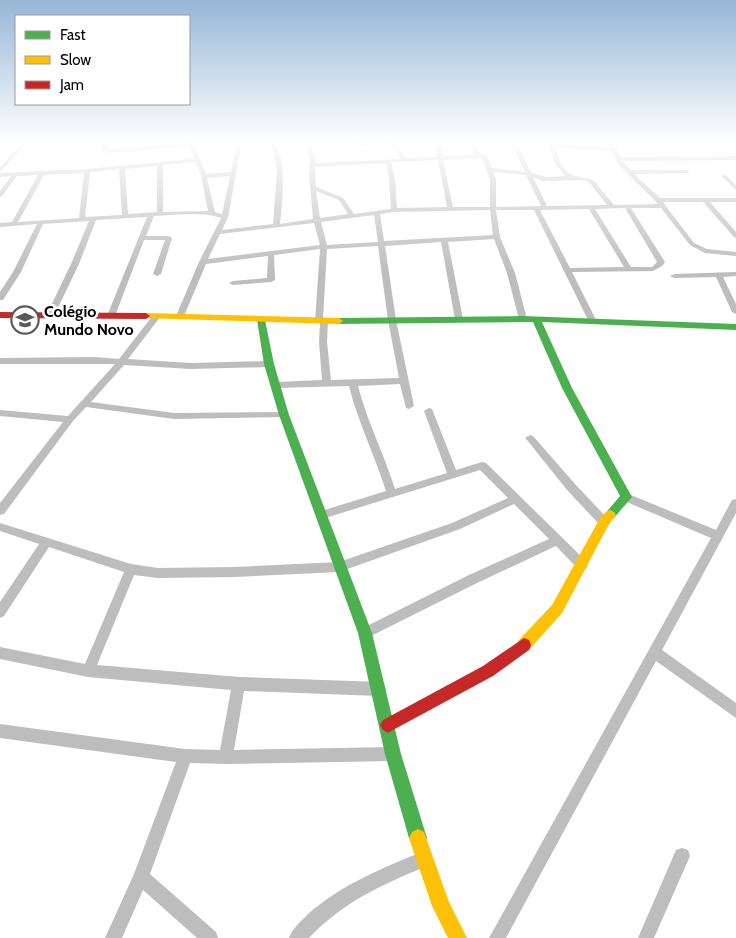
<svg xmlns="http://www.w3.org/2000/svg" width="736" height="938" font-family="Cabin,sans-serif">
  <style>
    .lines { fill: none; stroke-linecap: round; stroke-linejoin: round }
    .street { fill: #bdbdbd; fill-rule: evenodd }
    .fast { fill: #4caf50; fill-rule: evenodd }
    .slow { fill: #ffc107; fill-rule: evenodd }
    .jam { fill: #c62828; fill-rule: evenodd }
    .labels { text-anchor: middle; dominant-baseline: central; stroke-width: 5; stroke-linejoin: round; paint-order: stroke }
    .far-poi-label { font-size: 16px; font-weight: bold; fill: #000; stroke: #fff; text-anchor: start }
  </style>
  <rect width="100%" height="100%" fill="#fff"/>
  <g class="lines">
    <!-- street -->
    <g class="street">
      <path d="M24,141h6l-30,31v-5z"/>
      <path d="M100,141h5l2,7 3,1 78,-6v-2h4l14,33 25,-2 6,-31h5l-14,76 -6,13 51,-6 4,-52 -6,-31h5c10,27 7,54 4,83l33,-5 -4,-45 1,-15 -4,-18h5l5,22 84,-4c-2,-5 -4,-12 -9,-14 -15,-4 -32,8 -43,-4h5l4,2h30l-1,-2c11,0 15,8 19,17l32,-1 -2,-16h5l3,15 31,-1 -7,-14h5l8,13 6,1 6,13 33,4 -10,-21 -9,-10h6l8,9 11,23 16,4 19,-1 -11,-12 -7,-23h4l2,3 56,3 -3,-6h5l9,16 115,-1v4l-114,1 9,9h58v2l-2,1 -53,1 26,24h76v4h-26l26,30v6l-2,-1 -31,-35h-40l31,41 13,6 29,3v4l-31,-3 -15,-8 -29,-37h-30l34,54 -3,4 -9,5 -81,1 25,50 -1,2h-6l-1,-2 -55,-112h-38l4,27 15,36 12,46 -4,2 -4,-2 -12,-46 -13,-34 -46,3 15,77 -4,2 -4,-2 -14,-77 -56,4 11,74 18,86 -5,3 -3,-1 -6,-24 -42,2c9,35 26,68 37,103l52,-16 -23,-62 5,-3 3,1 24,61 26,-8 4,1 100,98 2,4 -2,4 -4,1 -4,-1 -22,-23 -79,37 -112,56 -4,-2 -2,-4 2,-4 108,-54 80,-36 -35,-35 -54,25 -121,43 -104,5 -77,1 -24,-3 -37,90 142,12 140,5 5,2 2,5 -2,5 -5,2 -135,-5 -10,59 159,-3 5,2 2,5 -2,5 -5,2 -167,3 -36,-1 -40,111 66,58 2,6h-21l-54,-48 -21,48h-17l29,-64 42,-112 -176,-24v-14l185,25 35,1 11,-60 -143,-13 -88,-18v-12l85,17 39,-92 -75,-25 -45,69 -4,2v-16l39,-58 -39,-13v-8l131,41 27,4 77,-1 104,-5 113,-39 56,-25 -28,-28 -158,49 -4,-1 -1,-3 1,-3 68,-21c-11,-35 -28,-69 -37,-105l-73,2 -4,-3 4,-3 46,-2 -3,-38 1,-19 -5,-2 5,-72 -46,6 1,25 -4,2 -38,3 -4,-2 4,-2 34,-3 1,-22 -62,8 -22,52 -4,2 -4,-2 23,-54 22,-44c-21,-7 -45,-3 -67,-2l-8,20h23l3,2 -11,36 -4,2 -4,-2 12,-34h-21l-29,76 -4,2 -4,-2 40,-99 -51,3 -17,44 -25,52 -4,2 -4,-2 25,-52 18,-43 -46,3 -22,48 -18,28h-3v-8l13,-20 24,-48 -37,3v-4l12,-1 26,-47 -21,1 -15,20 -2,1v-6l11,-15 -11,1v-4l87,-4 107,-10 -5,-13 -80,7 -7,-3zM555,148l57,3 7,14 39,39 -44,1 -21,-25 -21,-5 -5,-3 -6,-8zM482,158l8,21v28h-37l-10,-47zM438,160l9,47 -50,1 -2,-29 -4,-17zM196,162l5,14 7,35 -45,1v-47zM386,163l3,16 2,30 -37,5 -11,-16 -27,-11 -1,-20zM157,166v46l-29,2 -3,-45zM119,169l3,46 -37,2 5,-45zM493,172l33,3 15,31 -45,1v-28zM84,173l-5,45 -61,4 26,-47zM230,176l-8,38 -7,-2 -8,-34zM533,177l9,4 43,-1 4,2 18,23 -60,1zM316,191l23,9 9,14 -28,4zM625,208l32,54 -5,5h-21l-36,-58zM589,209l35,58 -54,1 -30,-58zM490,210l3,25 -109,6 -4,-27 14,-2zM374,215l4,27 -51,3 -6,-23zM314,223l6,22 -112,14 12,-25zM378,246l10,74 11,58 -68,2 -4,-38 1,-21 -5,-2 4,-70z"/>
      <path d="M722,175h4l10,10v5l-14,-13z"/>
      <path d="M736,272v4l-13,1 13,27v10l-4,-2 -16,-35 -42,1 -4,-2 4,-2z"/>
      <path d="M154,314h6l1,2 -33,43 63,4 78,-2 4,3 -4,3 -78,2 -67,-4 -33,37 83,11 110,-1 5,3 -2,2 -113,2 -88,-12 -13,14 -69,93 -4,1v-12l63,-81 -63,-6v-6l68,6 47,-52h-115v-6l95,-1 24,2z"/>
      <path d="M530,435l3,1 42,48 33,35 1,3 -1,3 -4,1 -4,-1 -33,-35 -40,-50 -2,-2z"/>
      <path d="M626,493l90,37 16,-30 4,-1v14l-74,137 74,53v15l-80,-57 -150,277h-17l222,-400 -89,-38 -1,-3 1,-3z"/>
      <path d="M682,848l6,2 2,6 -36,82h-16l38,-88z"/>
      <path d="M424,851l6,2 2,6 -2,6c-47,19 -86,36 -121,73h-20c3,-9 12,-17 19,-24 34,-30 75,-46 116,-63z"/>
    </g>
    <!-- fast -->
    <g class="fast">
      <path d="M523,316l213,8v6l-194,-8 30,66 60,109 -18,21 -4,2 -4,-2 -2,-3 16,-19 -58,-108 -29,-66 -194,2 -4,-3 4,-3z"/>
      <path d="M261,317l4,3 9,44 15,51 83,218 29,121 26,84 -3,6 -6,3 -6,-3 -3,-6 -24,-84 -27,-121 -79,-218 -15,-51 -7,-44z"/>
    </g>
    <!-- slow -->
    <g class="slow">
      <path d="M146,313l193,5 4,3 -4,3 -196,-6 -1,-2z"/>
      <path d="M610,510l4,2 2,3 -8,11 -46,87 -33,37 -5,2 -5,-2 -2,-5 2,-5 33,-35 48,-87 6,-6z"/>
      <path d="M418,829l6,3 25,70 18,36h-19l-16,-32 -23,-68 3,-6z"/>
    </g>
    <!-- jam -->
    <g class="jam">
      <path d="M0,312l146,1 4,3 -4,3 -146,-1z"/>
      <path d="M524,638l5,2 2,5 -2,5 -36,26 -100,54 -5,3 -5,-3 -3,-5 3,-5 100,-54z"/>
    </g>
  </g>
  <!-- sky -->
  <linearGradient id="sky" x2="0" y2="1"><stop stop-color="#95b6d6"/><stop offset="0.52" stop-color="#fff"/><stop offset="1" stop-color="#fff" stop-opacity="0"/></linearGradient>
  <rect width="736" height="272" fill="url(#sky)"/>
  <!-- icons -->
  <defs>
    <g id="university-ring" transform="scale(1.4375)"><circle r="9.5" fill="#fff" stroke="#595959" stroke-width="1.5"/><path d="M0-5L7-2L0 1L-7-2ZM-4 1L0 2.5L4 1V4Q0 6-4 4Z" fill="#595959"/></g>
  </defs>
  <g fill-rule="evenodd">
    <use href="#university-ring" x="25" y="320"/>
  </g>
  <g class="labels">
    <!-- far-poi labels -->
    <g class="far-poi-label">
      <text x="44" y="311">Colégio<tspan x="44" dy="18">Mundo Novo</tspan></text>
    </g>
  </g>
  <!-- legend -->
  <rect x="15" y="15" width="175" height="90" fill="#ffffff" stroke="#999999"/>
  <rect x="25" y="31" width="25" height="8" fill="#4caf50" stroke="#999999"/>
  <text x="60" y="40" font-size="15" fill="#000000">Fast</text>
  <rect x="25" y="56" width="25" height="8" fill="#ffc107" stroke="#999999"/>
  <text x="60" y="65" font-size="15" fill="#000000">Slow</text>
  <rect x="25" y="81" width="25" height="8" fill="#c62828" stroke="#999999"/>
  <text x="60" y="90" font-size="15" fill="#000000">Jam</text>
</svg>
